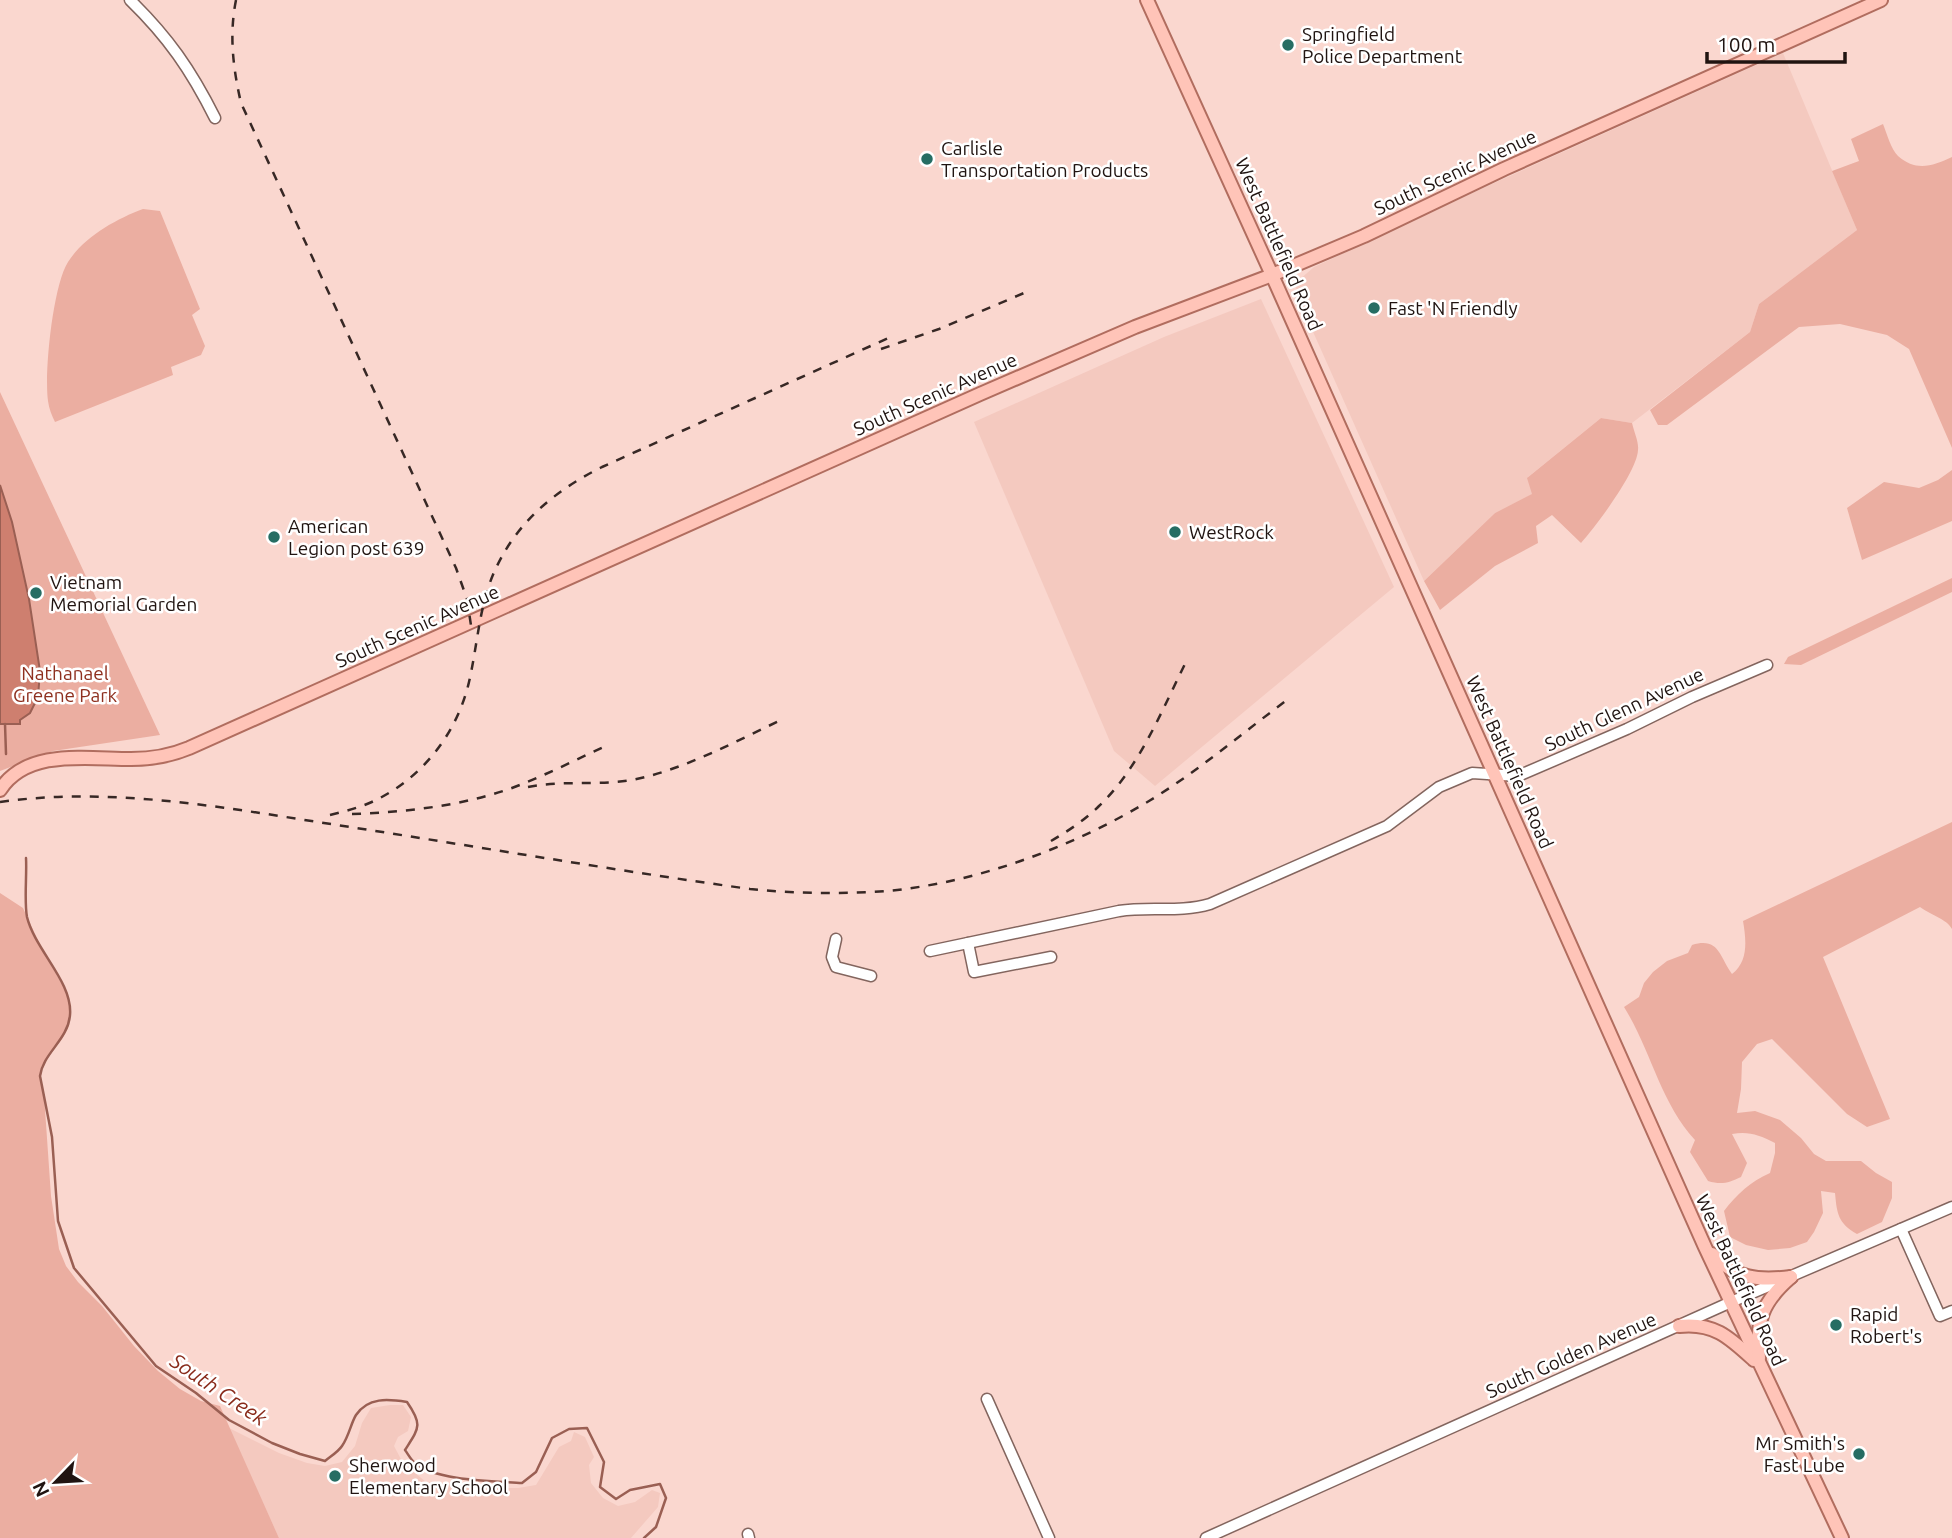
<svg xmlns="http://www.w3.org/2000/svg" width="1952" height="1538" font-family="Ubuntu,sans-serif">
  <style>
    .built { fill: #f4c9bf }
    .green { fill: #ebaea1 }
    .water { fill: #ce7f6f; stroke: #9a5f53; stroke-width: 2 }
    .lines { fill: none; stroke-linecap: round; stroke-linejoin: round }
    .stream { stroke: #9a5f53; stroke-width: 2.5 }
    .minor-casing { stroke: #83655e; stroke-width: 13 }
    .major-casing { stroke: #b16d5f; stroke-width: 16 }
    .minor { stroke: #fff; stroke-width: 10 }
    .major { stroke: #ffc4b8; stroke-width: 12 }
    .rail { stroke: #372825; stroke-width: 2.5; stroke-dasharray: 9 9; stroke-linecap: butt }
    .poi-dot { fill: #266d63; stroke: #fff; stroke-width: 2.5 }
    .labels { text-anchor: middle; dominant-baseline: central; stroke-width: 5; stroke-linejoin: round; paint-order: stroke }
    .poi-label { font-size: 19px; fill: #201411; stroke: #fff; text-anchor: start }
    .street-label { font-size: 19px; fill: #201411; stroke: #fff }
    .park-label { font-size: 19px; fill: #8e301f; stroke: #fff }
    .water-label { font-size: 21px; font-style: italic; fill: #892a1a; stroke: #fff }
  </style>
  <rect width="100%" height="100%" fill="#fad7cf"/>
  <!-- built -->
  <g class="built">
    <path d="M1783,53l74,177 -98,74 -9,28 -118,91 -31,-5 -73,59 5,17 -38,19 -71,68 -126,-283 -2,-11 3,-7 15,-13 169,-79z"/>
    <path d="M1261,299l133,288 -239,199 -41,-35 -140,-329 190,-85z"/>
    <path d="M390,1405h13l8,12 -3,14 -10,6 -4,9 9,17 23,19 70,6h22l18,-3 23,-38 12,-6 3,-9 11,5 9,20 -5,8 2,18 12,15 15,8 17,-4 17,-12 8,3 -2,14 -27,31h-352l-50,-110 50,25 28,10 18,3 17,-4 13,-16 7,-23 9,-15z"/>
  </g>
  <!-- green -->
  <g class="green">
    <path d="M1883,124c4,10 8,25 15,32 18,16 35,10 54,1v291l-43,-99 -22,-14 -47,-11 -41,3 -132,98h-9l-8,-15 100,-78 9,-28 98,-74 -25,-59 27,-10 -8,-22z"/>
    <path d="M143,209l17,2 40,98 -8,6 13,31 -4,9 -30,12 2,8 -118,47c-3,-6 -6,-13 -7,-21 -4,-28 5,-116 20,-139 16,-25 48,-43 75,-53z"/>
    <path d="M0,392l160,343 -107,16 -53,20z"/>
    <path d="M1601,418l31,5c2,9 7,19 6,27 -1,22 -42,76 -57,93l-29,-28 -16,11 2,17 -43,23 -55,44 -16,-29 71,-68 37,-19 -5,-16z"/>
    <path d="M1952,470v51l-90,39 -15,-52 37,-26 35,6 19,-8z"/>
    <path d="M1952,578v14l-151,73 -17,-1 4,-7z"/>
    <path d="M1952,822v107c-5,-10 -23,-15 -32,-22l-97,50 67,162 -23,8 -20,-13 -75,-75 -15,5 -15,18 -1,27 -4,24 18,-2 25,9 21,18 13,16 12,7h35l15,12 16,9v16l-10,24 -25,12c-19,-11 -20,-20 -22,-41l-14,-2 2,22 -9,19 -7,10 -17,6 -22,2 -22,-5 -16,-8 -6,-26c13,-17 26,-29 46,-38l5,-20v-10c-16,-8 -26,-12 -43,-9l15,29 -6,14c-12,6 -20,8 -33,4l-18,-29 5,-12c-35,-38 -44,-90 -71,-133l15,-10 5,-14 9,-11 14,-11 21,-8 4,-8c27,-8 27,11 40,29 17,-13 14,-35 11,-53z"/>
    <path d="M0,893l23,15 19,41 26,46 3,17 -2,14 -7,13 -21,28 -1,9 4,19 7,101 8,53 7,17 12,16 24,24 32,40 24,25 22,18 21,12 19,5 59,132h-279z"/>
  </g>
  <!-- water -->
  <path class="water" d="M0,485l12,37 17,77 11,72 -2,26 -8,16 -10,7v4h-20z"/>
  <g class="lines">
    <!-- stream -->
    <g class="stream">
      <path d="M5,724l1,30"/>
      <path d="M26,858c1,17 -2,44 1,59 8,33 46,65 43,98 -2,25 -27,38 -30,61l12,61 6,84 16,47 82,98 40,27 33,27 43,23 28,11 25,7c6,-5 13,-9 17,-15 7,-10 9,-23 14,-31 12,-18 32,-16 51,-13 16,23 12,26 -2,48 3,4 6,10 10,13 21,18 79,18 107,20l14,-11 16,-34 17,-9 18,-1 17,34 -4,25 16,12 14,-9 30,-6 6,14 -10,29 -12,11"/>
    </g>
    <!-- minor casing -->
    <g class="minor-casing">
      <g id="minor">
        <path d="M130,0c38,37 61,70 85,118"/>
        <path d="M836,939l-4,18 4,10 35,9"/>
        <path d="M968,943l6,29 77,-15"/>
        <path d="M930,951l189,-40c30,-5 60,2 91,-7l177,-78 52,-39 33,-14 46,3 109,-47 65,-32 75,-32"/>
        <path d="M1901,1229l39,87 12,-5"/>
        <path d="M987,1399l62,139"/>
        <path d="M748,1534l1,4"/>
        <path d="M1206,1538l525,-236 221,-95"/>
      </g>
    </g>
    <!-- major casing -->
    <g class="major-casing">
      <g id="major">
        <path d="M1147,0l125,275 433,972 137,291"/>
        <path d="M0,790c27,-42 88,-31 131,-31 20,0 39,-3 58,-11l791,-354 155,-67 137,-52 92,-39 140,-67 377,-169"/>
        <path d="M1712,1254c24,25 46,27 79,23"/>
        <path d="M1679,1326c35,-4 51,12 75,34"/>
        <path d="M1759,1358c-3,-38 3,-56 32,-81"/>
      </g>
    </g>
    <!-- minor -->
    <use href="#minor" class="minor"/>
    <!-- major -->
    <use href="#major" class="major"/>
    <!-- rail -->
    <g class="rail">
      <path d="M236,0c-7,35 -3,68 5,103l215,465 11,31 5,33"/>
      <path d="M881,349l58,-20 85,-36"/>
      <path d="M528,787c34,-7 69,-1 104,-7 51,-10 100,-37 147,-59"/>
      <path d="M0,802c112,-16 226,6 337,23 137,21 275,45 413,64 41,4 81,5 122,3 94,-5 197,-43 277,-91 48,-29 92,-67 138,-101"/>
      <path d="M352,814c55,-2 109,-8 160,-26 32,-12 63,-28 94,-42"/>
      <path d="M330,815c16,-4 32,-8 46,-15 47,-23 81,-67 93,-118 9,-39 10,-78 27,-114 22,-47 60,-78 106,-101l293,-132"/>
      <path d="M1051,841c17,-10 34,-21 48,-35 40,-38 62,-94 86,-142"/>
    </g>
  </g>
  <!-- markers -->
  <g class="poi-dot">
    <circle cx="1288" cy="45" r="7"/>
    <circle cx="927" cy="159" r="7"/>
    <circle cx="1374" cy="308" r="7"/>
    <circle cx="1175" cy="532" r="7"/>
    <circle cx="274" cy="537" r="7"/>
    <circle cx="36" cy="593" r="7"/>
    <circle cx="1836" cy="1325" r="7"/>
    <circle cx="1859" cy="1454" r="7"/>
    <circle cx="335" cy="1476" r="7"/>
  </g>
  <g class="labels">
    <!-- poi labels -->
    <g class="poi-label">
      <text x="1302" y="34">Springfield<tspan x="1302" dy="22">Police Department</tspan></text>
      <text x="941" y="148">Carlisle<tspan x="941" dy="22">Transportation Products</tspan></text>
      <text x="1388" y="308">Fast 'N Friendly</text>
      <text x="288" y="526">American<tspan x="288" dy="22">Legion post 639</tspan></text>
      <text x="1189" y="532">WestRock</text>
      <text x="50" y="582">Vietnam<tspan x="50" dy="22">Memorial Garden</tspan></text>
      <text x="1850" y="1314">Rapid<tspan x="1850" dy="22">Robert's</tspan></text>
      <text x="1845" y="1443" text-anchor="end">Mr Smith's<tspan x="1845" dy="22">Fast Lube</tspan></text>
      <text x="349" y="1465">Sherwood<tspan x="349" dy="22">Elementary School</tspan></text>
    </g>
    <!-- street labels -->
    <g class="street-label">
      <text transform="translate(1455 172) rotate(-25)">South Scenic Avenue</text>
      <text transform="translate(1279 244) rotate(66)">West Battlefield Road</text>
      <text transform="translate(935 394) rotate(-24)">South Scenic Avenue</text>
      <text transform="translate(417 626) rotate(-24)">South Scenic Avenue</text>
      <text transform="translate(1624 709) rotate(-25)">South Glenn Avenue</text>
      <text transform="translate(1510 762) rotate(66)">West Battlefield Road</text>
      <text transform="translate(1741 1280) rotate(65)">West Battlefield Road</text>
      <text transform="translate(1571 1355) rotate(-24)">South Golden Avenue</text>
    </g>
    <!-- park labels -->
    <g class="park-label">
      <text x="65" y="673">Nathanael<tspan x="65" dy="22">Greene Park</tspan></text>
    </g>
    <!-- water labels -->
    <g class="water-label">
      <text transform="translate(219 1389) rotate(34)">South Creek</text>
    </g>
  </g>
  <!-- north arrow -->
  <g transform="translate(56 1482) rotate(245)" stroke="#ffffff" stroke-width="5" paint-order="stroke">
  <path d="M0-5L12 26L0 18L-12 26Z" fill="#201411"/>
  <text y="-10" font-size="19" font-weight="bold" text-anchor="middle" fill="#201411">N</text>
  </g>
  <!-- scale -->
  <path d="M1707 52v10h138v-10" fill="none" stroke="#201411" stroke-width="3.5"/>
  <text x="1717" y="52" font-size="21" fill="#201411" stroke="#ffffff" stroke-width="5" paint-order="stroke">100 m</text>
</svg>
